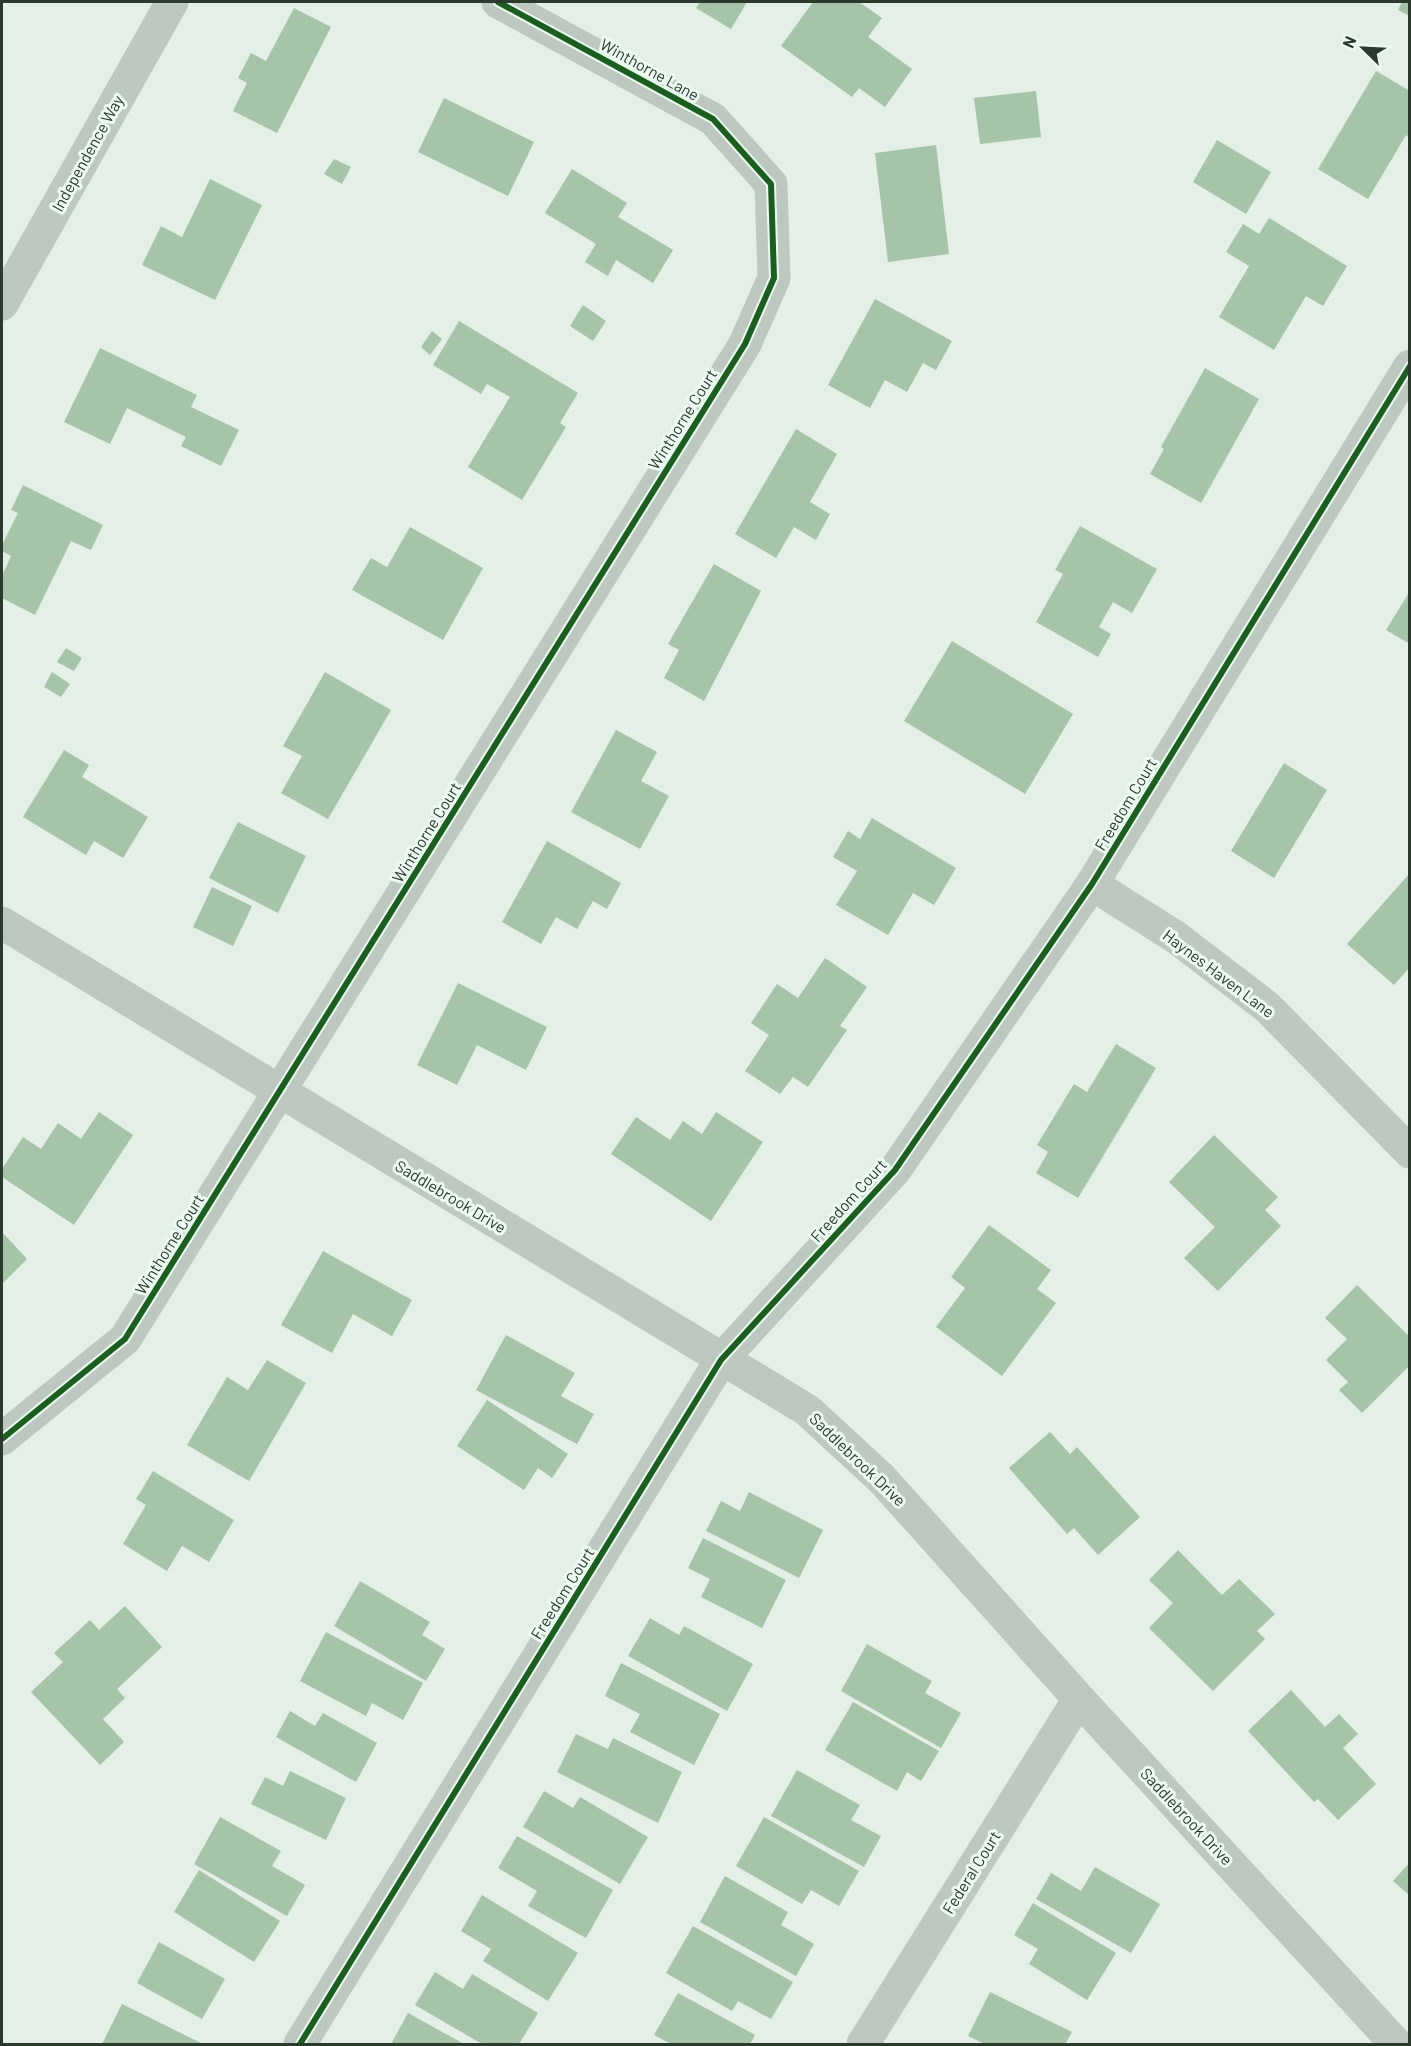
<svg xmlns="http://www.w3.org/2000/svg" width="1411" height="2046" font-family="Barlow,sans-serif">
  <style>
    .building { fill: #a5c4a8 }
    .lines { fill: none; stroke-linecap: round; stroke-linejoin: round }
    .street { stroke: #bcc8c0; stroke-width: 33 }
    .cycleway-casing { stroke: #ecfbf1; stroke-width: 10 }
    .cycleway { stroke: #1b5e20; stroke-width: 6 }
    .labels { text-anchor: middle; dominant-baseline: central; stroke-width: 6; stroke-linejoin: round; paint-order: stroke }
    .street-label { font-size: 16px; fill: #2a3a2c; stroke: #ecfbf1 }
  </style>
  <rect width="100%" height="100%" fill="#e4efe7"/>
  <!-- building -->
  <g class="building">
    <path d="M700,2h47l-16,27 -35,-21z"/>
    <path d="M813,2h46l23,16 -14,19 44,32 -27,38 -26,-19 -7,9 -71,-51z"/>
    <path d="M1402,2h8v14l-12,-6z"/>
    <path d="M294,8l37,19 -54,106 -44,-22 14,-28 -9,-5 13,-25 15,8z"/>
    <path d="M1376,71l34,20v47l-4,-3 -38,64 -50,-30z"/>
    <path d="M1036,91l5,46 -61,7 -6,-46z"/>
    <path d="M444,98l90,44 -26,54 -90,-44z"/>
    <path d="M1217,140l54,32 -25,42 -53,-32z"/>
    <path d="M936,145l13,109 -61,8 -13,-109z"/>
    <path d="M334,159l17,8 -9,17 -18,-10z"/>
    <path d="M572,169l55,34 -9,14 55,33 -20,33 -37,-23 -8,16 -23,-14 11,-18 -51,-31z"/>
    <path d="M210,179l52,26 -47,95 -73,-35 19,-39 21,11z"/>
    <path d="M1269,218l78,48 -24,40 -17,-10 -32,54 -55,-33 30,-51 -23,-14 17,-28 16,10z"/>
    <path d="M875,299l77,42 -16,29 -13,-7 -16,29 -22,-12 -15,28 -42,-23z"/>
    <path d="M583,305l23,16 -13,20 -23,-15z"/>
    <path d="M459,321l119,72 -18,30 6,4 -44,73 -54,-33 42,-70 -23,-13 -6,10 -48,-29z"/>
    <path d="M432,331l10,8 -12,16 -9,-8z"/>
    <path d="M100,348l97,47 -6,12 48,23 -18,36 -40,-20 5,-9 -59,-29 -17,36 -46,-22z"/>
    <path d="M1205,368l54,31 -58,104 -51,-29 14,-25 -3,-2z"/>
    <path d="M796,429l41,25 -27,48 20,12 -14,26 -22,-13 -18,31 -41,-24z"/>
    <path d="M23,485l80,40 -12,25 -20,-9 -36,74 -33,-17v-22l9,-20 -9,-5v-6l16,-32 -7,-3z"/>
    <path d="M1080,526l77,43 -25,44 -19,-11 -14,25 12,7 -13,23 -62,-35 27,-48 -8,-4z"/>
    <path d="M410,527l73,41 -40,72 -91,-50 19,-32 16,9z"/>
    <path d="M714,564l47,27 -57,110 -40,-23 15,-28 -11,-6z"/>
    <path d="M1410,591v53l-24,-14z"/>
    <path d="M952,641l121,73 -48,80 -121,-73z"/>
    <path d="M66,648l16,10 -8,13 -17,-9z"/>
    <path d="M52,672l18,12 -9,13 -17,-10z"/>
    <path d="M325,672l66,38 -63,109 -47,-26 21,-37 -19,-10z"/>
    <path d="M616,730l41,22 -16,29 28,15 -29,53 -69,-37z"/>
    <path d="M64,750l25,15 -7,12 66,40 -25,41 -29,-17 -8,14 -63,-38z"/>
    <path d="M1284,763l43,27 -53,88 -43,-27z"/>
    <path d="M872,818l84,50 -22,37 -21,-12 -25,42 -52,-30 21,-34 -24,-14 15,-26 12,8z"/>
    <path d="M238,822l68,34 -28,57 -69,-35z"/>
    <path d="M547,841l74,42 -14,26 -14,-8 -16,28 -21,-12 -15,27 -39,-22z"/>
    <path d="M1410,873v94l-16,18 -47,-41z"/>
    <path d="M212,887l40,19 -19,40 -40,-19z"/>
    <path d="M825,958l42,29 -27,39 7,4 -39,57 -15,-10 -13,17 -35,-23 24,-36 -18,-12 26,-39 21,14z"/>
    <path d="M458,983l89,44 -21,43 -49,-25 -20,40 -40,-20z"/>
    <path d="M1116,1044l40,24 -78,130 -42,-25 12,-21 -11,-7 37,-61 13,8z"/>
    <path d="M99,1112l34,23 -59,90 -72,-48v-8l21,-32 18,12 17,-26 23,16z"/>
    <path d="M716,1112l47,30 -52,79 -100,-67 25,-37 34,23 13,-19 19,13z"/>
    <path d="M1214,1135l64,62 -13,13 16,16 -63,65 -34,-33 31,-31 -46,-45z"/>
    <path d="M989,1225l62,45 -14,19 19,14 -54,73 -66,-49 29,-39 -14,-11z"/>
    <path d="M2,1232l25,27 -25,25z"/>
    <path d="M323,1251l89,49 -20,36 -39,-22 -21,39 -51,-28z"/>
    <path d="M1357,1285l53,52v28l-48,48 -23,-23 9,-8 -22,-22 21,-21 -22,-21z"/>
    <path d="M506,1335l69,38 -14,23 33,18 -17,30 -101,-54z"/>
    <path d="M267,1360l39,23 -57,98 -62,-36 40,-68 21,13z"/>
    <path d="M487,1400l81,54 -16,24 -14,-10 -14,22 -67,-44z"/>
    <path d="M1050,1432l20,22 7,-7 63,70 -42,38 -24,-27 -7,6 -58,-66z"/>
    <path d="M153,1471l81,49 -25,42 -27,-16 -15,25 -44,-27 23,-39 -10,-6z"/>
    <path d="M749,1492l74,38 -24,48 -93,-47 15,-30 19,10z"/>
    <path d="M703,1538l83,42 -24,48 -61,-31 9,-18 -22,-11z"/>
    <path d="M1178,1550l44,45 17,-16 36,35 -18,17 8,8 -52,52 -64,-63 24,-25 -24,-23z"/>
    <path d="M360,1581l70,41 -8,13 23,14 -19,32 -92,-55z"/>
    <path d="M125,1606l37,41 -45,42 8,9 -22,21 21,23 -24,23 -69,-73 32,-30 -9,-9 36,-33 9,10z"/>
    <path d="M650,1618l29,17 5,-9 69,38 -26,47 -99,-55z"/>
    <path d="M326,1632l97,51 -20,37 -31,-17 -6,13 -66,-35z"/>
    <path d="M867,1644l65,37 -7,12 36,20 -20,35 -100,-57z"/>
    <path d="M621,1663l99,51 -26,51 -64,-33 10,-18 -35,-18z"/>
    <path d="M1291,1690l34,37 14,-13 19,20 -15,14 33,36 -38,36 -20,-21 -4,3 -66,-71z"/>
    <path d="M853,1702l86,49 -18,30 -14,-9 -10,19 -72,-41z"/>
    <path d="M290,1711l25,15 8,-13 54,30 -21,39 -80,-45z"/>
    <path d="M576,1734l32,15 5,-11 69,34 -24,51 -101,-51z"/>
    <path d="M797,1770l63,35 -9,15 30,16 -17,31 -93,-51z"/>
    <path d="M290,1771l56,27 -20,42 -75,-36 14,-27 18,9z"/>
    <path d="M544,1791l29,17 7,-11 68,40 -28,47 -97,-57z"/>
    <path d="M220,1817l61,34 -9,15 33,19 -18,31 -93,-52z"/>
    <path d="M764,1817l95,54 -20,35 -28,-16 -9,14 -66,-38z"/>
    <path d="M517,1836l96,54 -27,48 -58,-32 9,-15 -39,-23z"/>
    <path d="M1410,1862v34l-17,-15z"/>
    <path d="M1095,1867l65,37 -29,49 -95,-54 15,-26 30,18z"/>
    <path d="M199,1870l81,51 -26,41 -80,-50z"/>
    <path d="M725,1876l63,36 -7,13 33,19 -18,32 -96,-54z"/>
    <path d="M482,1895l96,58 -30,48 -65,-40 8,-12 -30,-18z"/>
    <path d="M1033,1903l83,50 -29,47 -58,-36 9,-15 -24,-14z"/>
    <path d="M693,1926l100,56 -22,37 -33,-18 -6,10 -66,-38z"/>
    <path d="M159,1942l66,37 -23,40 -65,-36z"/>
    <path d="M435,1972l28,17 9,-15 66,39 -19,31h-37l-67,-39z"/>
    <path d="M990,1992l82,40 -7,12h-80l-17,-8z"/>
    <path d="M678,1993l77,42 -5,9h-79l-17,-9z"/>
    <path d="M122,2004l81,40h-101z"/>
    <path d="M408,2013l56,31h-73z"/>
  </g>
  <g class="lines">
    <!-- street -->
    <g class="street">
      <path d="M2,304l170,-302"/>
      <path d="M1092,884l85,54 90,69 143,145"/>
      <path d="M2,923l805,487 75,69 197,220 317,345"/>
      <path d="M2,1439l123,-100 620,-995 29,-66 -3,-94 -58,-65 -215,-117"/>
      <path d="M300,2044l421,-684 174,-190 197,-286 318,-518"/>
      <path d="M863,2044l216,-345"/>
    </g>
    <!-- cycleway casing -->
    <g class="cycleway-casing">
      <g id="cycleway">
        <path d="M2,1439l123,-100 620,-995 29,-66 -3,-94 -58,-65 -215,-117"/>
        <path d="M300,2044l421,-684 174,-190 197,-286 318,-518"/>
      </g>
    </g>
    <!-- cycleway -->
    <use href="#cycleway" class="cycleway"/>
  </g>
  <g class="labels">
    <!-- street labels -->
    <g class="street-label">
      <text transform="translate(650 69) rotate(29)">Winthorne Lane</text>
      <text transform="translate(87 153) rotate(-61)">Independence Way</text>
      <text transform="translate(682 419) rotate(-58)">Winthorne Court</text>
      <text transform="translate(1125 804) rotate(-59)">Freedom Court</text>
      <text transform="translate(426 832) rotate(-58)">Winthorne Court</text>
      <text transform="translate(1219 973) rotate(37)">Haynes Haven Lane</text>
      <text transform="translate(451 1196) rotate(31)">Saddlebrook Drive</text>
      <text transform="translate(848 1200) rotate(-48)">Freedom Court</text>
      <text transform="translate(169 1244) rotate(-58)">Winthorne Court</text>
      <text transform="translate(858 1459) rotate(44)">Saddlebrook Drive</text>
      <text transform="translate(562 1593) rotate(-58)">Freedom Court</text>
      <text transform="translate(1187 1816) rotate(47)">Saddlebrook Drive</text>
      <text transform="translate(971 1872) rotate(-58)">Federal Court</text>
    </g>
  </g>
  <!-- border -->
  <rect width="1411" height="2046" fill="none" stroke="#2a3a2c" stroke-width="6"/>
  <!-- north arrow -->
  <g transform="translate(1363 48) rotate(294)" stroke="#ecfbf1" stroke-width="4.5" paint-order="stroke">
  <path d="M0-4.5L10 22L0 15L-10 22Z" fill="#2a3a2c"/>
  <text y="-9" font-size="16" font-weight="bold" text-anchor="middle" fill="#2a3a2c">N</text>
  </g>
</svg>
